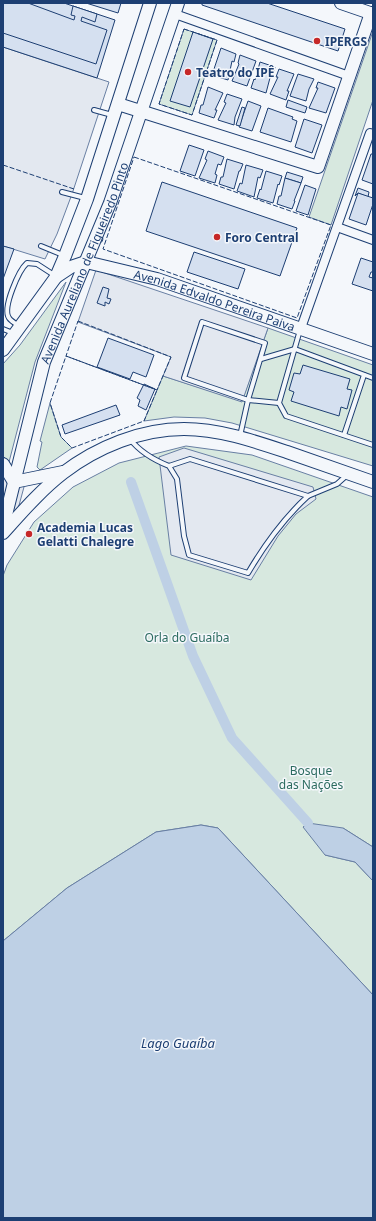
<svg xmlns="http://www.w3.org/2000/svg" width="376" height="1221" font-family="'Noto Sans',sans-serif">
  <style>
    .green { fill: #d7e8df; stroke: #687fa3 }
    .parking { fill: #e3e8f0; stroke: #687fa3 }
    .water { fill: #bed0e5; stroke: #687fa3 }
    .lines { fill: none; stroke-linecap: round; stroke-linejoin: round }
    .canal { stroke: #bed0e5; stroke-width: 10 }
    .building { fill: #d5e0f0; stroke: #1d3f73 }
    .lane-casing { stroke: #1d3f73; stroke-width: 6 }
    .street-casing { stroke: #1d3f73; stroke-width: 10 }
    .secondary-casing { stroke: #1d3f73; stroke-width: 14 }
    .lane { stroke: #f4f7fb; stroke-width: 4 }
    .street { stroke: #f4f7fb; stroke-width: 8 }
    .secondary { stroke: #f4f7fb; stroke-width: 12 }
    .fence { stroke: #1d3f73; stroke-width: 1; stroke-dasharray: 5 2; stroke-linecap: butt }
    .poi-dot { fill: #c62828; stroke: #f4f7fb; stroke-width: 1.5 }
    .labels { text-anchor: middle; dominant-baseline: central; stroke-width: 3; stroke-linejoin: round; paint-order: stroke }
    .poi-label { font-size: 12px; font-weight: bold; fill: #1d3f73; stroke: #f4f7fb; text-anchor: start }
    .street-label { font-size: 12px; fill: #1d3f73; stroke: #f4f7fb }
    .park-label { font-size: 12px; fill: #2c6c60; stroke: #f4f7fb }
    .water-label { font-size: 13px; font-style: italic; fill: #1d3f73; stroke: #f4f7fb }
  </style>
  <rect width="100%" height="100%" fill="#f4f7fb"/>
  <!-- green -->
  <g class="green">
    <path d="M184,29l33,11 -25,75 -33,-11z"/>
    <path d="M373,31v69l-42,125 -22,-8z"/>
    <path d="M66,282l-31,80 -26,100 -6,-6v-92l17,-19z"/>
    <path d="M268,328l105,37v101l-141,-43 -27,-5 -31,-1 -30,4 19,-45 79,25z"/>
    <path d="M50,403l11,34 11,11 -32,22 -3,-3 5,-25 -2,-1z"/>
    <path d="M186,446l66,9 121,42v350l-30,-19 -18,27 30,7 18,19v114l-155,-167 -17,-3 -45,7 -89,56 -64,53v-365l4,-11 27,-43 39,-35 46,-24z"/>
  </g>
  <!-- parking -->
  <g class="parking">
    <path d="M3,47l106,35 -37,112 -15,40 -12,25 -42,-13z"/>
    <path d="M96,270l172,58 -26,74 -79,-26 8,-19 -93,-35z"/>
    <path d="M184,448l129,39 3,12 -20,15 -18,22 -27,44 -80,-25 -12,-98z"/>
    <path d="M3,456l6,6 5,20 10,5 -6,22 -15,23z"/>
  </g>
  <!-- water -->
  <g class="water">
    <path d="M308,823l35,5 30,19v34l-18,-19 -30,-7 -22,-28z"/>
    <path d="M201,825l17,3 155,167v223h-370v-277l64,-53 89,-56z"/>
  </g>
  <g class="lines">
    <!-- canal -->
    <path class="canal" d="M131,482l62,174 39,82 76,85"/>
  </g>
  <!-- building -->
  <g class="building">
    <path d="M3,3h61l51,17 -18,58 -94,-31z"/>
    <path d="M3,3h25l46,17 1,-4 -4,-1 2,-9 24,8 -2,8 -13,-5 -1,4 26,9 -11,34 -93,-31z"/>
    <path d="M86,3h35l-3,10z"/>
    <path d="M202,3h65l78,26 -7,22 -136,-46z"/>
    <path d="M193,32l20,7 -23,68 -20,-6z"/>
    <path d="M221,48l15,6 -2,8 -2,-1 -4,19 -16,-5z"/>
    <path d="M240,55l16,6 -9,25 -15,-5 7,-17 -1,-1z"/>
    <path d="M260,62l15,5 -2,8 -2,-1 -5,19 -15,-5 3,-9 1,1z"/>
    <path d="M279,69l15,5 -7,17h2l-3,9 -16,-6 8,-17h-2z"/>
    <path d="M298,74l16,5 -5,10 -3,12 -16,-5z"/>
    <path d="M318,82l17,6 -9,25 -17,-5 9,-20h-2z"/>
    <path d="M208,87l15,6 -8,17h2l-3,8 -15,-5 2,-8h2z"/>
    <path d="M227,94l15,5 -7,18 -1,8 -16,-5 8,-17 -2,-1z"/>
    <path d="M288,100l19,7 -2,6 -19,-6z"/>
    <path d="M248,101l13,5 -9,25 -13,-4z"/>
    <path d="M242,107l3,1 -5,18 -4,-1z"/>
    <path d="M268,108l25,9 -1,2 5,2 -6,21 -31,-10z"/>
    <path d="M304,119l18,6 -10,28 -17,-6z"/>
    <path d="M189,145l15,5 -9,26 -15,-5z"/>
    <path d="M208,151l16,6 -3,8 -3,-1 -3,10 2,1 -2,8 -16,-5 8,-18 -2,-1z"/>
    <path d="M371,154h2v30l-11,-4z"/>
    <path d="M227,159l16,5 -3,7h-1l-5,18 -15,-5 2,-7h2z"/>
    <path d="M246,165l17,5 -3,8 -2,-1 -4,20 -17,-6 3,-8 2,1z"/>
    <path d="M266,171l16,5 -3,9 -1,-1 -5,19 -16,-5 3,-9 1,1z"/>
    <path d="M287,172l16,5 -2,6 -16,-5z"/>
    <path d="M285,178l16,5 -7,18h1l-3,8 -15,-5 2,-8h2z"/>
    <path d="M162,182l135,46 -17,48 -134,-45z"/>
    <path d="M305,185l11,4 -8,26 -12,-4z"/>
    <path d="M358,188l11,4 -1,5 -10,-4 -3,3z"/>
    <path d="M358,193l15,5v6l-7,21 -17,-6z"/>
    <path d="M3,246l11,3 -11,30z"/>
    <path d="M194,252l51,17 -7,20 -51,-17z"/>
    <path d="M361,258l12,4v10h-2l-2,5 4,1v13l-21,-7z"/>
    <path d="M103,287l6,2 -2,9 4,1 -2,5 -4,-2v4l-8,-3z"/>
    <path d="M108,338l46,17 -8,22 -13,-5 -3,7 -33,-12z"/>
    <path d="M303,365l47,14 -3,10 5,1 -5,19 -6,-2 -2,9 -48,-15 3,-9 -5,-2 5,-17 6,1z"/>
    <path d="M144,384l11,5 -9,21 -8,-4 2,-6 -3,-2z"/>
    <path d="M116,405l4,10 -55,19 -3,-9z"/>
  </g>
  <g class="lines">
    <!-- lane casing -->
    <g class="lane-casing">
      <g id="lane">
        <path d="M94,110l18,5"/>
        <path d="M62,192l23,6"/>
        <path d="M41,246l22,9"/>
        <path d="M202,322l63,21 -17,57 -64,-22z"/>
        <path d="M19,326c-3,-2 -8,-5 -10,-8 -7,-10 10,-48 18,-55l10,1 17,11"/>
        <path d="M3,329l10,4"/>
        <path d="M300,330l-21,73 7,13 87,29"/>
        <path d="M261,359l34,-10 78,29"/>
        <path d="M344,435l20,-60"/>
        <path d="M240,436l8,-36 31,3"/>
        <path d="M130,439c10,13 24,21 39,27l21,-7 118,37c-25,23 -43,48 -60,77l-59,-18 -5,-19 -7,-57 -8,-13"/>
        <path d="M308,496l29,-12 9,-8"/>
      </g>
    </g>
    <!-- street casing -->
    <g class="street-casing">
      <g id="street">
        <path d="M175,14l174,62"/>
        <path d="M337,227l36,13"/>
        <path d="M301,328l69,-195 3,1"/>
      </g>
    </g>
    <!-- secondary casing -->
    <g class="secondary-casing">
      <g id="secondary">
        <path d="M341,3l32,11"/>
        <path d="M118,104l200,63 53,-154"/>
        <path id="s1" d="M56,277l15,-10 15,-5 71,17 216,75"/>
        <path d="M3,350l53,-73 9,-21 22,-57 63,-196"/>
        <path d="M3,464l11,18 49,-10"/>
        <path id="s2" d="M3,527l41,-165 66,-159 68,-200"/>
        <path d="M3,533c19,-21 38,-43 60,-60 34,-26 78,-44 121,-44 35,0 70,12 103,23 28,10 57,20 86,30"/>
      </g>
    </g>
    <!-- lane -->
    <use href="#lane" class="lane"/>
    <!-- street -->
    <use href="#street" class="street"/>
    <!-- secondary -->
    <use href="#secondary" class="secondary"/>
    <!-- fence -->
    <g class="fence">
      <path d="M184,29l33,11 -25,75 -33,-11z"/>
      <path d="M134,157l197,68 -34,93 -194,-69z"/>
      <path d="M3,165l71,24"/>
      <path d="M78,321l93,36 -14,33 -91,-34z"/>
      <path d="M66,356l91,34 -13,31 -72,27 -11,-11 -11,-34z"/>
    </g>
  </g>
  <!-- markers -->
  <g class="poi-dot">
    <circle cx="317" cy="41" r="4"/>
    <circle cx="188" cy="72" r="4"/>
    <circle cx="217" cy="237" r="4"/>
    <circle cx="29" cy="534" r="4"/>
  </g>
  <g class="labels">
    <!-- poi labels -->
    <g class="poi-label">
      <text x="325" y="41">IPERGS</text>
      <text x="196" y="72">Teatro do IPÊ</text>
      <text x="225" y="237">Foro Central</text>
      <text x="37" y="527">Academia Lucas<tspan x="37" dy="14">Gelatti Chalegre</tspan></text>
    </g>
    <!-- street labels -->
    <g class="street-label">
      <text stroke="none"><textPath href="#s2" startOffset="277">Avenida Aureliano de Figueiredo Pinto</textPath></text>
      <text stroke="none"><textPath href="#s1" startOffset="168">Avenida Edvaldo Pereira Paiva</textPath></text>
    </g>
    <!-- park labels -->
    <g class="park-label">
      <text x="187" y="637">Orla do Guaíba</text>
      <text x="311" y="770">Bosque<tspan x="311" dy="14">das Nações</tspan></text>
    </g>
    <!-- water labels -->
    <g class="water-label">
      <text x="178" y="1043">Lago Guaíba</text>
    </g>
  </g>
  <!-- border -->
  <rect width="376" height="1221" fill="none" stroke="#1d3f73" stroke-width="8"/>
</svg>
